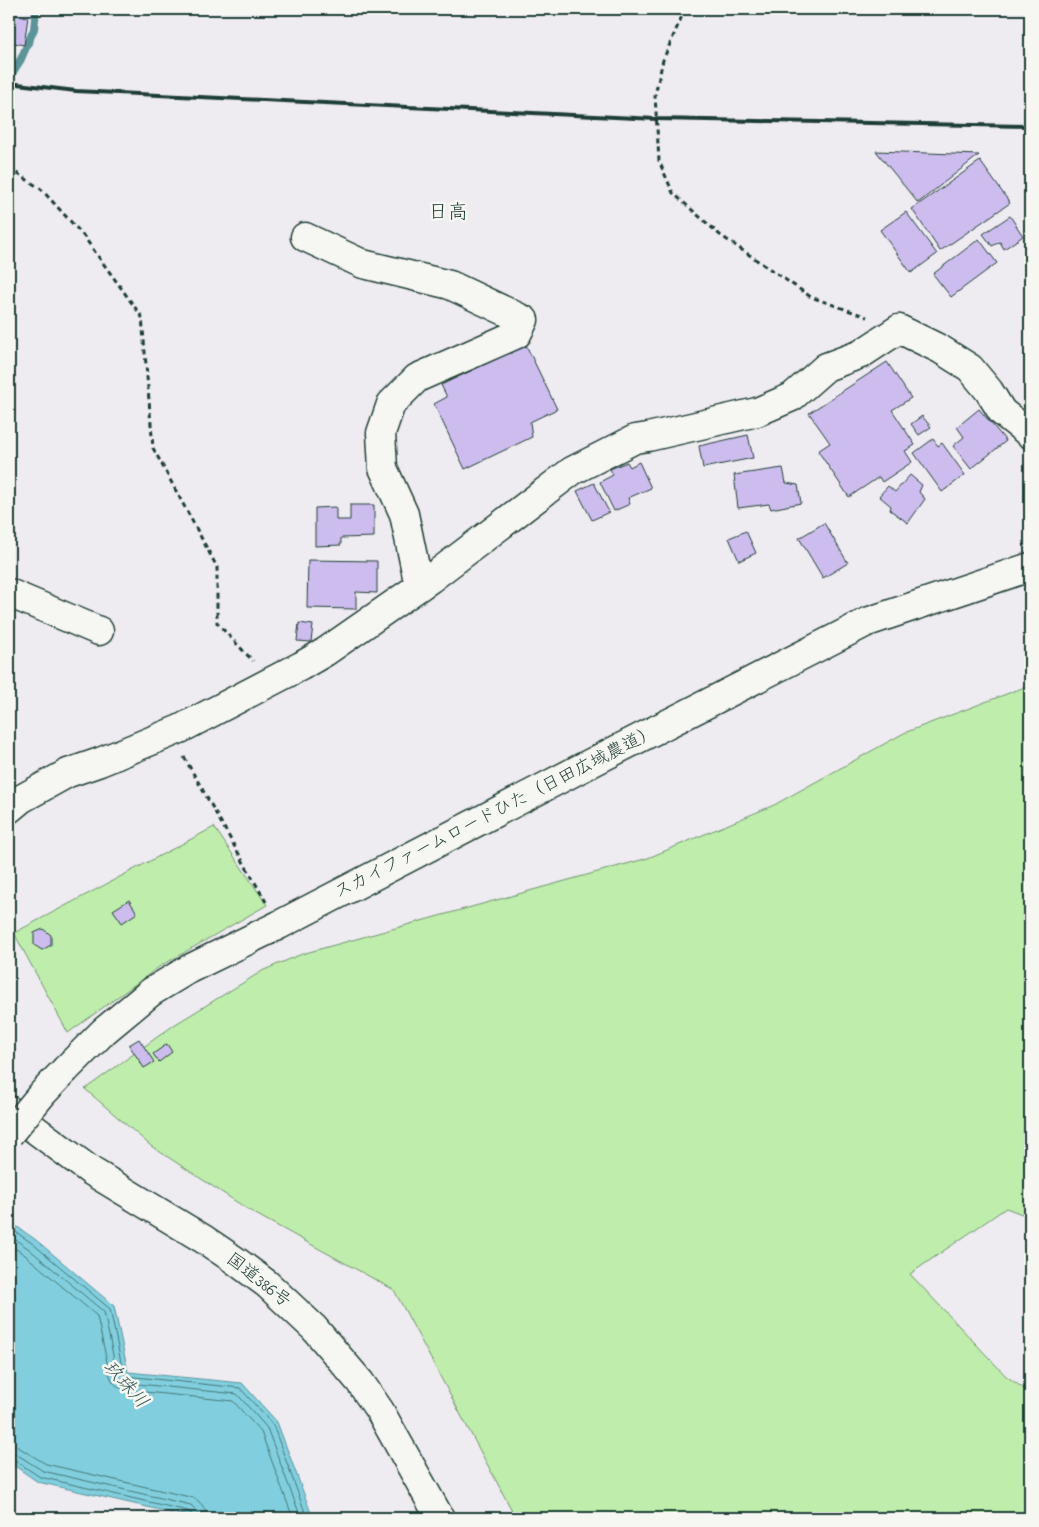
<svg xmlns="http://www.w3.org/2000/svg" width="1039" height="1527" font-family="'Indie Flower','Klee One',sans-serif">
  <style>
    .green { fill: #bfedab; stroke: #6f9570 }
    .water { fill: #81cfde; stroke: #5a959a }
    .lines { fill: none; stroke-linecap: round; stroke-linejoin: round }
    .shore { stroke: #467778; stroke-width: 1 }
    .stream { stroke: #5a959a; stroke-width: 8 }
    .building { fill: #cdbdee; stroke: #1f3d34 }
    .minor-casing { stroke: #1f3d34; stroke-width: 31 }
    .tertiary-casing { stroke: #1f3d34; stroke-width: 31 }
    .trunk-casing { stroke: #1f3d34; stroke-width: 31 }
    .path { stroke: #1f3d34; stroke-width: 3; stroke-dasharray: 5 4; stroke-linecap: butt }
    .minor { stroke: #f6f6f2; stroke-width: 28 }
    .tertiary { stroke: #f6f6f2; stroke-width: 28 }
    .trunk { stroke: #f6f6f2; stroke-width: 28 }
    .rail { stroke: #1f3d34; stroke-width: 4 }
    .tertiary-bridge-casing { stroke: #1f3d34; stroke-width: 31; stroke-linecap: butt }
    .tertiary-bridge { stroke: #f6f6f2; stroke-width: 28 }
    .labels { text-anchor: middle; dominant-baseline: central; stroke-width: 5; stroke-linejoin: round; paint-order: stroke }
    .street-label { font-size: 18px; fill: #1f3d34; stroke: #f6f6f2 }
    .water-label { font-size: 19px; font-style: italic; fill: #335a56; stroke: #f6f6f2 }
    .quarter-label { font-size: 20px; fill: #1f3d34; stroke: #f6f6f2 }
  </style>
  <rect width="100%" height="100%" fill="#eeebf1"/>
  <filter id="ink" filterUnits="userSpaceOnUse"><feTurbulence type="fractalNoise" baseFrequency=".02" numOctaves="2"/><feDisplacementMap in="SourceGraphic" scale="10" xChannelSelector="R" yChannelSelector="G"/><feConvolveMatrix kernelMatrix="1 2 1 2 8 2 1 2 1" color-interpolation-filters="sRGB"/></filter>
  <g filter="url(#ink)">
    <!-- green -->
    <g class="green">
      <path d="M1030,685v532l-24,-9 -96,66 96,102 24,17v125h-514l-122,-228 -142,-78 -101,-66 -66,-57 89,-64 90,-55 38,-16 346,-96 126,-53 130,-72z"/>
      <path d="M214,827l53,78 -108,62 -91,66 -54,-100z"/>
    </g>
    <!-- water -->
    <path class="water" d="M9,1221l27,19 78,66 14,66 114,11 35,39 34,91 5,5h-121l-157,-36 -29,-20z"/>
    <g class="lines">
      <!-- shore -->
      <g class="shore">
        <path d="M9,1227l24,17 77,65 13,63 3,4 114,12 33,37 33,90 3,3"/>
        <path d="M9,1235l20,14 75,63 13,62 4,6 7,3 109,11 30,34 34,90"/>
        <path d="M9,1244l16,11 72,61 13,60c3,8 8,12 16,14l107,11 28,31 32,86"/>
        <path d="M9,1445l9,2 28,17 148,34c8,5 12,11 13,20"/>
        <path d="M9,1452l7,2 27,17 148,34 6,6 2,7"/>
        <path d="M9,1459h4l27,18 148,34 4,3 1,4"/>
      </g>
      <!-- stream -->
      <path class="stream" d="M9,78l12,-19 13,-30 2,-20"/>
    </g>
    <!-- building -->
    <g class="building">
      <path d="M9,14l19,3 -4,28 -15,-3z"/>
      <path d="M876,151l103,4 -61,48z"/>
      <path d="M980,161l30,42 -70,48 -28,-42z"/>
      <path d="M906,212l31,42 -26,19 -31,-43z"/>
      <path d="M1010,216l13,20 -19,13 -4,-7 -8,4 -9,-12z"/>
      <path d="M979,239l18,24 -46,34 -18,-23z"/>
      <path d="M526,345l31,64 -27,13 2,15 -67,32 -31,-65 13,-7 -6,-12z"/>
      <path d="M887,362l24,36 -19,12 23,35 -10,6 7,11 -30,20 -3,-5 -30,20 -31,-46 12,-8 -21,-30z"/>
      <path d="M979,409l27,32 -35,28 -18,-23 11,-9 -7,-10z"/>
      <path d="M922,416l9,11 -12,8 -8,-11z"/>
      <path d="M748,435l5,23 -50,10 -4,-22z"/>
      <path d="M933,439l5,7 4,-3 23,32 -23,17 -28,-39z"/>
      <path d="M627,462l3,5 9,-5 12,26 -23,10 2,6 -16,7 -14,-29 13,-7 -3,-6z"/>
      <path d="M783,468l3,15 12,2 3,18 -30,6 -2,-5 -31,4 -4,-33z"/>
      <path d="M910,475l12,10 -3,7 6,7 -17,24 -18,-13 1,-4 -12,-10 9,-10 7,6z"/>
      <path d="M594,483l15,29 -17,8 -15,-29z"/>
      <path d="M350,505h24v32l-33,1v7l-26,1v-38l21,-1v13h14z"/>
      <path d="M824,523l24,40 -25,15 -24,-40z"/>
      <path d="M746,531l10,22 -17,8 -10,-23z"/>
      <path d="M308,560l69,1v32l-21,-1v17l-49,-1z"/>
      <path d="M299,623l14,2 -2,17 -14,-1z"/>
      <path d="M129,900l8,13 -15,10 -9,-13z"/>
      <path d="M43,929l8,6v10l-9,5 -8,-5v-12z"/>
      <path d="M139,1039l15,23 -10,6 -15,-23z"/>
      <path d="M167,1044l5,8 -13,10 -6,-8z"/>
    </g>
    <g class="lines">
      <!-- minor casing -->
      <g class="minor-casing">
        <g id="minor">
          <path d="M305,237l58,27 87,21 74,35 -7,14 -100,44 -26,26 -10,29 2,35 21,46 15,72"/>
          <path d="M9,593l90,38"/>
          <path d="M9,809l12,-10 47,-26 32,-11 80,-33 121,-63 24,-14 105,-73 142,-108 63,-32 13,-2 109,-25 35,-15 34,-30 35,-13 38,-25 41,20 30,19 19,23 13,21 28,22"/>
        </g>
      </g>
      <!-- tertiary casing -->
      <g class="tertiary-casing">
        <path id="tertiary" d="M66,1069l38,-38 47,-39 38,-23 90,-44 304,-158 284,-145 163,-55"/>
      </g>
      <!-- trunk casing -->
      <g class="trunk-casing">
        <path id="trunk" d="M9,1110l82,61 114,69 31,21 31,23 47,44 46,54 20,29 60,107"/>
      </g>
      <!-- path -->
      <g class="path">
        <path d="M685,9l-22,51 -8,35 4,66 14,32 47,42 91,62 56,20"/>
        <path d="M9,168l32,21 41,45 60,83 11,131 64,119v56l36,38"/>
        <path d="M184,757l82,145"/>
      </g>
      <!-- minor -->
      <use href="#minor" class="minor"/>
      <!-- tertiary -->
      <use href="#tertiary" class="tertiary"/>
      <!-- trunk -->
      <use href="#trunk" class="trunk"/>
      <!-- rail -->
      <path class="rail" d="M9,83l67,8 580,28 374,7"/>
      <!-- tertiary-bridge casing -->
      <g class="tertiary-bridge-casing">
        <path id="tertiary-bridge" d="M9,1134l34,-41 23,-24"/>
      </g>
      <!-- tertiary-bridge -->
      <use href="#tertiary-bridge" class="tertiary-bridge"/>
    </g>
  </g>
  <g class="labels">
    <!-- street labels -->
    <g class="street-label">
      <text transform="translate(496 813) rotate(-27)">スカイファームロードひた（日田広域農道）</text>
      <text transform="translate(258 1281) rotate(38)">国道386号</text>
    </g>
    <!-- water labels -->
    <g class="water-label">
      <text transform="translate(125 1385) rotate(48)">玖珠川</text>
    </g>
    <!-- quarter labels -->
    <g class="quarter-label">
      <text x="448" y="213">日高</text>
    </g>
  </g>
  <!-- margin -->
  <rect width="1039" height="1527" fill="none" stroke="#f6f6f2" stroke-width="30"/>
  <rect x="15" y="15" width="1009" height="1497" fill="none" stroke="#1f3d34" stroke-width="2" filter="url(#ink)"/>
</svg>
